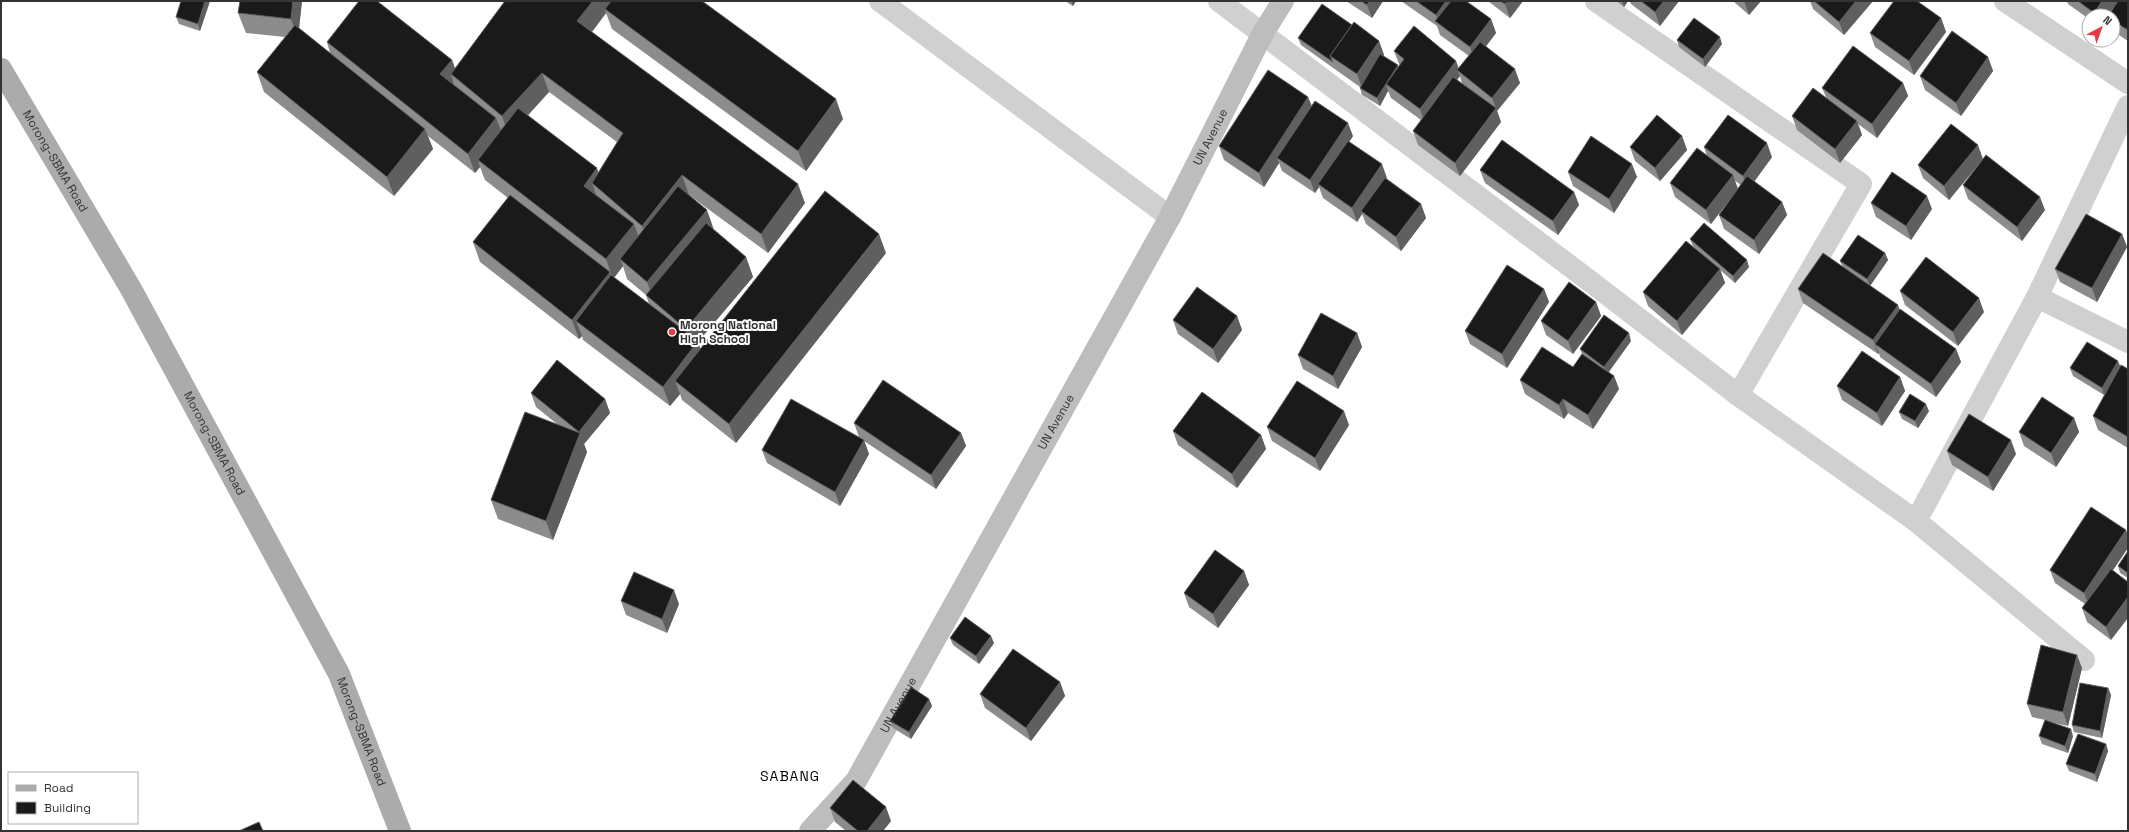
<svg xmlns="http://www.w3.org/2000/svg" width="2129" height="832" font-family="'Space Grotesk',sans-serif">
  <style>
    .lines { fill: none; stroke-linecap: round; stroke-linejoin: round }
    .minor { stroke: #d0d0d0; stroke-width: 22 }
    .secondary { stroke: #bdbdbd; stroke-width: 22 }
    .primary { stroke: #ababab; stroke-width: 22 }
    .wall { fill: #8c8c8c; fill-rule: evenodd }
    .shaded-wall { fill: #5f5f5f }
    .building { fill: #1a1a1a; stroke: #5f5f5f }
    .poi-dot { fill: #e63946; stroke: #fff; stroke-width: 1.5 }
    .labels { text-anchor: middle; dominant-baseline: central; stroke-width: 4; stroke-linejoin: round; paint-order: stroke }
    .street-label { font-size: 12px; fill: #333; stroke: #fff }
    .poi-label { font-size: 12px; font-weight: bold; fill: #333; stroke: #fff; text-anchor: start }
    .quarter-label { font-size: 14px; letter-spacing: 1px; fill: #000; stroke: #fff }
  </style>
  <rect width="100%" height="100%" fill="#fff"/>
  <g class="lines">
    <!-- minor -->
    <g class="minor">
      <path d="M880,1l290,216"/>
      <path d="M1219,1l372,281 147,113 178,126 168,139"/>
      <path d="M1596,1l265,183 -123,211"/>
      <path d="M2005,1l123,82"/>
      <path d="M2037,297l91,45"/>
      <path d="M1916,521l121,-224 91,-191"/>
    </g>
    <!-- secondary -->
    <path class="secondary" id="s1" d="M810,831l46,-50 314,-564 93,-184 20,-32"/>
    <!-- primary -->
    <path class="primary" id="s2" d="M1,69l130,220 208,385 61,157"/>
  </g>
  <!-- wall -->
  <g class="wall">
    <path d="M181,1h29l-10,30 -21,-7 -3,-7z"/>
    <path d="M302,1l-3,27 31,25 -3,-11 125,18 3,9 50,-68h197l141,118 -37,52 -194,-142 -6,-16 -14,19 213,171 -37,50 -79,-58 25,35 32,27 7,20 -55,65 2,7 186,-96 -150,190 -54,-43 -2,-6 -10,12 -87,-66 -1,-4 -3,3 -99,-77 -7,-20 35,-44 -23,-18 -5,-13 -5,6 -47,-37 5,13 -39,47 -130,-104 -7,-20 28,-35 -39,-4 -8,-20zM549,92l68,50 -19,31 -70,-58zM623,266l4,13 19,16 3,9 -35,-26z"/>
    <path d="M1065,1h11l-3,5z"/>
    <path d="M1346,1h37l-11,17z"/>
    <path d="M1401,1h65l25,18 5,14 -10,13 34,37 -23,28 4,11 -41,54 -42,-31 -5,-14 8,-11 -30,-22 -3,-7 -8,15 -18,-11 -2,-7v-1l-59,-42 -3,-7 54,-13 27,16 5,14 -1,1 16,11 1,-2 -1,-1 -5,-13 62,10 3,8 10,-13 -29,-21 -3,-9zM1460,76l2,8 -5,-4z"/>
    <path d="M1488,1h35l-13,17z"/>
    <path d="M1616,1h12l-4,6z"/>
    <path d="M1630,1h49l-19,25 -29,-22z"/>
    <path d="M1733,1h28l-12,14z"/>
    <path d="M1810,1h63l-29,34 -31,-26z"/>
    <path d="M2067,1h61v40l-15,-10v-15l3,-12 -9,12h-18v3l-21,-15z"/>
    <path d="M1941,18l5,14 -32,43 -39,-28 -5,-14z"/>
    <path d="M1677,40l45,4 -17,23 -26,-20z"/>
    <path d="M1988,57l5,14 -32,45 -36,-26 -5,-14z"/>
    <path d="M1903,83l5,13 -31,42 -19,-14 4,11 -22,28 -43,-33 -5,-14 34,-19 -4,-9z"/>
    <path d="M1308,97l4,9 41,30 -4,6 38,36h-1l35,26 5,14 -25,33 -35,-27 -4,-10 -5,8 -34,-24 -4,-11 -4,6 -33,-22 -3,-8 -15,24 -40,-27 -5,-14z"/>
    <path d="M1682,136l5,14 -27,31 -25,-20 -5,-14z"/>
    <path d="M1704,147l68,10 -18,25 28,20 5,13 -28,39 -35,-25 -5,-14 22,-30 -7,-5 4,9 -27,35 -36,-27 -5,-14 37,-27z"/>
    <path d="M1983,159l-34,41 -26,-22 -5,-13z"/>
    <path d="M1480,170l94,22 5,13 -21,30 -73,-52z"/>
    <path d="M1568,172l69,5 -23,36 -41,-27z"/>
    <path d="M1963,185l82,25 -23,31 -54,-42z"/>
    <path d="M1871,203l61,6 -21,31 -35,-23z"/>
    <path d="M2122,234l5,13 -30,55 -37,-20 -5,-13z"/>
    <path d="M1690,239l59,28 -14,16 -15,-13 5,13 -43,52 -34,-29 -5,-14 65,-32 -15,-14z"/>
    <path d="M1885,253l3,7 -18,26 29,23 57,40 5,13 -25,35 -56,-40 -1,-4 -1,1 -75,-51 -5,-14 45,-22 -3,-6z"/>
    <path d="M1544,289l5,13 -42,66 -37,-24 -5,-13z"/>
    <path d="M1900,291l84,21 -26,34 -53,-41z"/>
    <path d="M1596,302l5,14 -28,38 -27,-19 -5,-14z"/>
    <path d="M1237,316l5,14 -24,33 -40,-29 -5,-14z"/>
    <path d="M1357,333l5,14 -24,42 -35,-20 -5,-14z"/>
    <path d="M1631,341l-22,31 5,4 5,13 -26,40 -25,-16 -4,6 -39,-25 -5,-14 53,-13 9,-13 -2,-5z"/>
    <path d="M2120,367l8,2v79l-30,-18 -5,-14 17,-30 -6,9 -31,-19 -3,-8z"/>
    <path d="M1900,377l5,14 -23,35 -40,-26 -5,-14z"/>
    <path d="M531,393l74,6 5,14 -26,31 3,8 -34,88 -55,-21 -7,-19 66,-76 -21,-17z"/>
    <path d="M1929,411l-11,17 -16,-9 -3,-7z"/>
    <path d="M2074,418l5,14 -23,35 -32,-21 -5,-14z"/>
    <path d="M854,423l107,10 5,13 -30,43 -72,-48 5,13 -29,52 -73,-43 -5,-13 100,-11 -3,-2z"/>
    <path d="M1349,425l-29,46 -48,-30 -5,-14z"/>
    <path d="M1173,431l88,4 5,14 -29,39 -59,-43z"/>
    <path d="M1947,451l69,3 -23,37 -41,-26z"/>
    <path d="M2128,551v27l-8,-5 -2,-7z"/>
    <path d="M2050,570l63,1 -2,69 -24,-18 -5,-14 3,-4 -30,-21z"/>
    <path d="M1244,571l5,14 -31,43 -29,-21 -5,-14z"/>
    <path d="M621,601l58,3 -12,29 -41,-18z"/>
    <path d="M950,638l44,5 -15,21 -26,-19z"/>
    <path d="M2082,668l-14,58 -18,-4 23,14 -5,17 -26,-9 -3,-8 6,-16 -13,-3 -5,-13z"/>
    <path d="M1060,682l5,14 -34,45 -46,-33 -5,-14z"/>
    <path d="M2108,688l3,7 -9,43 -28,-6 -2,-7z"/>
    <path d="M929,699l3,7 -21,33 -18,-11 -3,-7z"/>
    <path d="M2106,744l2,7 -11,31 -28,-11 -3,-7z"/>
    <path d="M830,808l61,13 -8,10h-37l-11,-9z"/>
  </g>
  <!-- shaded-wall -->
  <g class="shaded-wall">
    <path d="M205,1h5l-10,30 -2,-7z"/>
    <path d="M293,1h9l-4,37 -7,-19z"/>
    <path d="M593,1h22l-10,8 1,4 -21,28 -8,-20z"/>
    <path d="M1071,1h5l-3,5z"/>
    <path d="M1369,1h14l-11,17 -5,-13z"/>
    <path d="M1446,1h15l-22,23 -3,-9z"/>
    <path d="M1507,1h16l-13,17 -5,-14z"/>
    <path d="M1622,1h6l-4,6z"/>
    <path d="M1664,1h15l-19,25 -5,-14z"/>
    <path d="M1744,1h17l-12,14z"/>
    <path d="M1856,1h17l-29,34 -5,-13z"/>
    <path d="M2102,1h16l-11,15h-12l-1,-3z"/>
    <path d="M1941,18l5,14 -32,43 -5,-14z"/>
    <path d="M1491,19l5,14 -21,28 -5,-14z"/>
    <path d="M1720,37l2,7 -17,23 -2,-8z"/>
    <path d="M1379,41l5,14 -22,33 -5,-14z"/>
    <path d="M1988,57l5,14 -32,45 -5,-13z"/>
    <path d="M452,60l7,19 -8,-5 3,11 -7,9 -7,-20z"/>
    <path d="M1456,61l4,11 -3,-2 3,6 -35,47 -5,-14z"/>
    <path d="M1398,65l2,7 -14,12z"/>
    <path d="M1515,69l5,14 -23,28 -5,-13z"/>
    <path d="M542,73l7,19 -40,44 -7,-20z"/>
    <path d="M1903,83l5,13 -31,42 -5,-14z"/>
    <path d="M1386,84l2,7 -8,15 -3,-8z"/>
    <path d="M1308,97l5,13 -36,48 2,5 -15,24 -5,-14z"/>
    <path d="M836,99l7,20 -37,52 -8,-20z"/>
    <path d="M1496,108l5,14 -41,54 -5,-13z"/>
    <path d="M496,118l8,20 -26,22 2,7 -5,6 -7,-19z"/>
    <path d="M1857,121l5,14 -22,28 -5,-14z"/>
    <path d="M1348,123l5,13 -33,50 -2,-2 1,3 -4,6 -5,-13z"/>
    <path d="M425,129l8,20 -39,47 -7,-19z"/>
    <path d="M1682,136l5,14 -27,31 -5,-13z"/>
    <path d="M1767,143l5,14 -24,33 -5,-14z"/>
    <path d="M1978,145l5,14 -34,41 -5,-14z"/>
    <path d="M1382,164l5,14 -24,34 -2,-1 1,3 -5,8 -5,-14z"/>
    <path d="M1632,164l5,13 -23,36 -5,-14z"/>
    <path d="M597,168l7,20 -12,-5 5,14 -13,-11z"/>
    <path d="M682,175l7,20 -40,51 -7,-20z"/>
    <path d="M1733,175l5,14 -27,35 -5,-14z"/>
    <path d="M798,184l7,19 -37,50 -7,-19z"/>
    <path d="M1574,192l5,13 -21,30 -5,-14z"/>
    <path d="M1927,196l5,13 -21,31 -5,-14z"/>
    <path d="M2040,197l5,13 -23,31 -5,-14z"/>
    <path d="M1782,202l5,13 -28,39 -5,-14z"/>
    <path d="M1421,204l5,14 -25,33 -5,-14z"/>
    <path d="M707,210l7,20 -60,72 -7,-20z"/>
    <path d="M634,224l7,19 -21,16 3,7 -10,13 -7,-20z"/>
    <path d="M879,234l7,19 -150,190 -7,-19z"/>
    <path d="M2122,234l5,13 -30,55 -5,-14z"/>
    <path d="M1885,253l3,7 -18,26 -3,-7z"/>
    <path d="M746,257l7,20 -55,65 7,19 -30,20 5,13 -10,12 -7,-19 30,-39 -7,-19z"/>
    <path d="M1747,260l2,7 -14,16 -2,-7z"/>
    <path d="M1720,269l5,14 -43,52 -5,-14z"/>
    <path d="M610,272l7,20 -41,29 6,15 -3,3 -7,-19z"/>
    <path d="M1544,289l5,13 -42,66 -5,-14z"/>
    <path d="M1979,298l5,14 -26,34 -5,-14z"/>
    <path d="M1596,302l5,14 -28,38 -5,-13z"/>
    <path d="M1898,305l5,13 -28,26 4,9 -1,1 -5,-14z"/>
    <path d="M1237,316l5,14 -24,33 -5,-14z"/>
    <path d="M1357,333l5,14 -24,42 -5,-13z"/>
    <path d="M1629,333l2,8 -24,33 -3,-7z"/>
    <path d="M1956,349l5,13 -25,35 -5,-13z"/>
    <path d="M2118,361l3,7 -17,27 -2,-7z"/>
    <path d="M1614,376l5,13 -26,40 -5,-14z"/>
    <path d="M1900,377l5,14 -23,35 -5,-13z"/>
    <path d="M605,399l5,14 -26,31 3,8 -34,88 -7,-19 33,-89z"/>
    <path d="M1563,399l5,14 -4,6 -5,-14z"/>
    <path d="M1926,404l3,7 -11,17 -3,-7z"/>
    <path d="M1344,411l5,14 -29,46 -5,-13z"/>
    <path d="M2074,418l5,14 -23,35 -5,-14z"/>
    <path d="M961,433l5,13 -30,43 -5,-14z"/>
    <path d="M1261,435l5,14 -29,39 -5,-14z"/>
    <path d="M864,440l5,14 -29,52 -5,-14z"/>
    <path d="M2011,440l5,14 -23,37 -5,-14z"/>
    <path d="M2126,530l2,5v13l-39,58 -5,-13z"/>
    <path d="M1244,571l5,14 -31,43 -5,-14z"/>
    <path d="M674,590l5,14 -12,29 -5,-14z"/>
    <path d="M2128,597v21l-17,22 -5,-13z"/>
    <path d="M991,636l3,7 -15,21 -3,-8z"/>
    <path d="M2077,655l5,13 -14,58 -5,-14z"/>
    <path d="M1060,682l5,14 -34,45 -5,-13z"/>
    <path d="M2108,688l3,7 -9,43 -2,-7z"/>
    <path d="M929,699l3,7 -21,33 -2,-7z"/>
    <path d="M2071,729l2,7 -5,17 -3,-7z"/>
    <path d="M2106,744l2,7 -11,31 -2,-8z"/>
    <path d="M886,807l5,14 -8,10h-16z"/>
  </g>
  <!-- building -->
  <g class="building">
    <path d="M181,1h24l-7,23 -22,-7z"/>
    <path d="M240,1h53l-2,18 -53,-6z"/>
    <path d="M359,1h18l75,59 -12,14 56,44 -28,36 -141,-112z"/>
    <path d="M505,1h88l-16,20 221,163 -37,50 -79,-59 -40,51 -50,-43 31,-50 -81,-60 -40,43 -51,-42z"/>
    <path d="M611,1h91l134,98 -38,52 -193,-142z"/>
    <path d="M1361,1h8l-2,4z"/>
    <path d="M1416,1h30l-10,14z"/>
    <path d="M1451,1h15l25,18 -21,28 -35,-26z"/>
    <path d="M1500,1h7l-2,3z"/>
    <path d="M1641,1h23l-9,11z"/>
    <path d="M1814,1h42l-17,21z"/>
    <path d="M1894,1h23l24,17 -32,43 -39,-28z"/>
    <path d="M2078,1h24l-8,12z"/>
    <path d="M2118,1h10v29l-15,-9v-5h-5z"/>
    <path d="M1322,4l30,21 -22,31 3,6 -35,-24z"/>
    <path d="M1694,18l26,19 -17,22 -26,-19z"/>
    <path d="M1354,22l25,19 -22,33 -27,-18z"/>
    <path d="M295,25l130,104 -38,48 -130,-105z"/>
    <path d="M1414,26l42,35 -36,48 -34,-25 18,-25 -10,-8z"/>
    <path d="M1952,31l36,26 -32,46 -36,-27z"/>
    <path d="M1480,42l35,27 -23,29 -35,-28z"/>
    <path d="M1853,46l50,37 -31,41 -50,-36z"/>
    <path d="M1380,54l18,11 -21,33 -17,-10z"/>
    <path d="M1268,70l40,27 -49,76 -40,-27z"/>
    <path d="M1453,77l43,31 -41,55 -42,-32z"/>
    <path d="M1813,88l44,33 -22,28 -43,-33z"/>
    <path d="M1315,101l33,22 -38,57 -33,-22z"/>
    <path d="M518,108l79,60 -13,18 50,38 -28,35 -128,-99z"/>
    <path d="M1657,115l25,21 -27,32 -25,-21z"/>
    <path d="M1728,115l39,28 -24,33 -39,-29z"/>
    <path d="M1951,124l27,21 -34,41 -26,-21z"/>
    <path d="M1591,136l41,28 -23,35 -41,-27z"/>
    <path d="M1502,140l72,52 -21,29 -73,-51z"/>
    <path d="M1348,141l34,23 -30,44 -34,-24z"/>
    <path d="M1697,148l36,27 -27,35 -36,-27z"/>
    <path d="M1986,155l54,42 -23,30 -54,-42z"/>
    <path d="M1892,172l35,24 -21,30 -35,-23z"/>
    <path d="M1747,176l35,26 -28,38 -35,-25z"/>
    <path d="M1385,178l36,26 -25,33 -35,-26z"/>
    <path d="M678,186l29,24 -60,72 -27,-23z"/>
    <path d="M825,191l54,43 -150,190 -54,-43z"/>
    <path d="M510,195l100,77 -38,48 -99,-78z"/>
    <path d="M2086,214l36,20 -30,54 -37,-19z"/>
    <path d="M706,223l40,34 -60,72 -40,-34z"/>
    <path d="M1704,223l43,37 -14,16 -43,-37z"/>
    <path d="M1858,235l27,18 -18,26 -27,-18z"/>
    <path d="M1686,241l34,28 -43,52 -34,-29z"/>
    <path d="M1823,253l75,52 -25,35 -75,-51z"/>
    <path d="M1926,257l53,41 -26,34 -53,-41z"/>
    <path d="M1507,265l37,24 -42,65 -37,-23z"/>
    <path d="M611,275l87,66 -35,46 -87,-66z"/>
    <path d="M1569,282l27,20 -28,39 -27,-20z"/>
    <path d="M1197,287l40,29 -24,33 -40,-29z"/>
    <path d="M1900,309l56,40 -25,35 -56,-40z"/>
    <path d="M1321,313l36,20 -24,43 -35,-21z"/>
    <path d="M1604,315l25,18 -25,34 -24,-18z"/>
    <path d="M2087,342l31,19 -16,27 -32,-20z"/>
    <path d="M1542,347l31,20 9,-13 32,22 -26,39 -25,-16 -4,6 -39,-25z"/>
    <path d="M1862,351l38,26 -23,36 -40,-27z"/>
    <path d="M557,360l48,39 -26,33 -48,-39z"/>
    <path d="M2121,365l7,4v68l-35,-21z"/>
    <path d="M883,380l78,53 -30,42 -77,-52z"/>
    <path d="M1297,381l47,30 -29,47 -48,-31z"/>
    <path d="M1202,392l59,43 -29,39 -59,-43z"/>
    <path d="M1910,394l16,10 -11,17 -16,-9z"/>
    <path d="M2042,397l32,21 -23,35 -32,-21z"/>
    <path d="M791,399l73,41 -29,52 -73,-42z"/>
    <path d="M525,412l55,21 -34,88 -55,-21z"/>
    <path d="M1969,414l42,26 -23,37 -41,-26z"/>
    <path d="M2091,507l35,23 -42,63 -34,-23z"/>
    <path d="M1215,550l29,21 -31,43 -29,-21z"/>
    <path d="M2128,551v22l-10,-7z"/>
    <path d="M2111,569l17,13v15l-22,30 -24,-19z"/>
    <path d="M634,572l40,18 -12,29 -41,-18z"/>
    <path d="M965,617l26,19 -15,20 -26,-18z"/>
    <path d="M2041,645l36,10 -14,57 -36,-8z"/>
    <path d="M1013,649l47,33 -34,46 -46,-34z"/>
    <path d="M2080,683l28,5 -8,43 -28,-6z"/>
    <path d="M911,687l18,12 -20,33 -19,-11z"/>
    <path d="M2045,720l26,9 -6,17 -26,-10z"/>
    <path d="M2078,734l28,10 -11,30 -29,-10z"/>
    <path d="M853,780l33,27 -19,24h-9l-28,-23z"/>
    <path d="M259,822l4,9h-24z"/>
  </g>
  <!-- markers -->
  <circle class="poi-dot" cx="672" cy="332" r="4"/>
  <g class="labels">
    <!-- street labels -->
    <g class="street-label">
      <text stroke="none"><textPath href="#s1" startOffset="803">UN Avenue</textPath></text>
      <text stroke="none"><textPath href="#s2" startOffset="107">Morong-SBMA Road</textPath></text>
      <text stroke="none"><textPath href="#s1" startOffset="479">UN Avenue</textPath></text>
      <text stroke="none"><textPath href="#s2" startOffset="431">Morong-SBMA Road</textPath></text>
      <text stroke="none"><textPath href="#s1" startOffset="155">UN Avenue</textPath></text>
      <text stroke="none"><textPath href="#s2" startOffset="755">Morong-SBMA Road</textPath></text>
    </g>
    <!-- poi labels -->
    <g class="poi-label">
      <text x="680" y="325">Morong National<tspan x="680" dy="14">High School</tspan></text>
    </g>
    <!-- quarter labels -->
    <g class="quarter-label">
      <text x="790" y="776">SABANG</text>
    </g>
  </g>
  <!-- border -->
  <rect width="2129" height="832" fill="none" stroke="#333333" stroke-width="4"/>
  <!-- legend -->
  <rect x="8" y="772" width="130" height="52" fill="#ffffff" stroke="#adadad"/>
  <rect x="16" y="785" width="20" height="6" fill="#ababab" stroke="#adadad"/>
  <text x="44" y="792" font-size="12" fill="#333333">Road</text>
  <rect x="16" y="802" width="20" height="12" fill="#1a1a1a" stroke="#adadad"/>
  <text x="44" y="812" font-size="12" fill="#333333">Building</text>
  <!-- north arrow -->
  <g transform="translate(2101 28) rotate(41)"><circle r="19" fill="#ffffff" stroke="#adadad"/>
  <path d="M0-3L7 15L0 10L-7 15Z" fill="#e63946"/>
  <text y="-6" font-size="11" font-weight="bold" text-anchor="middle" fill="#333333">N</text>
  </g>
</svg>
